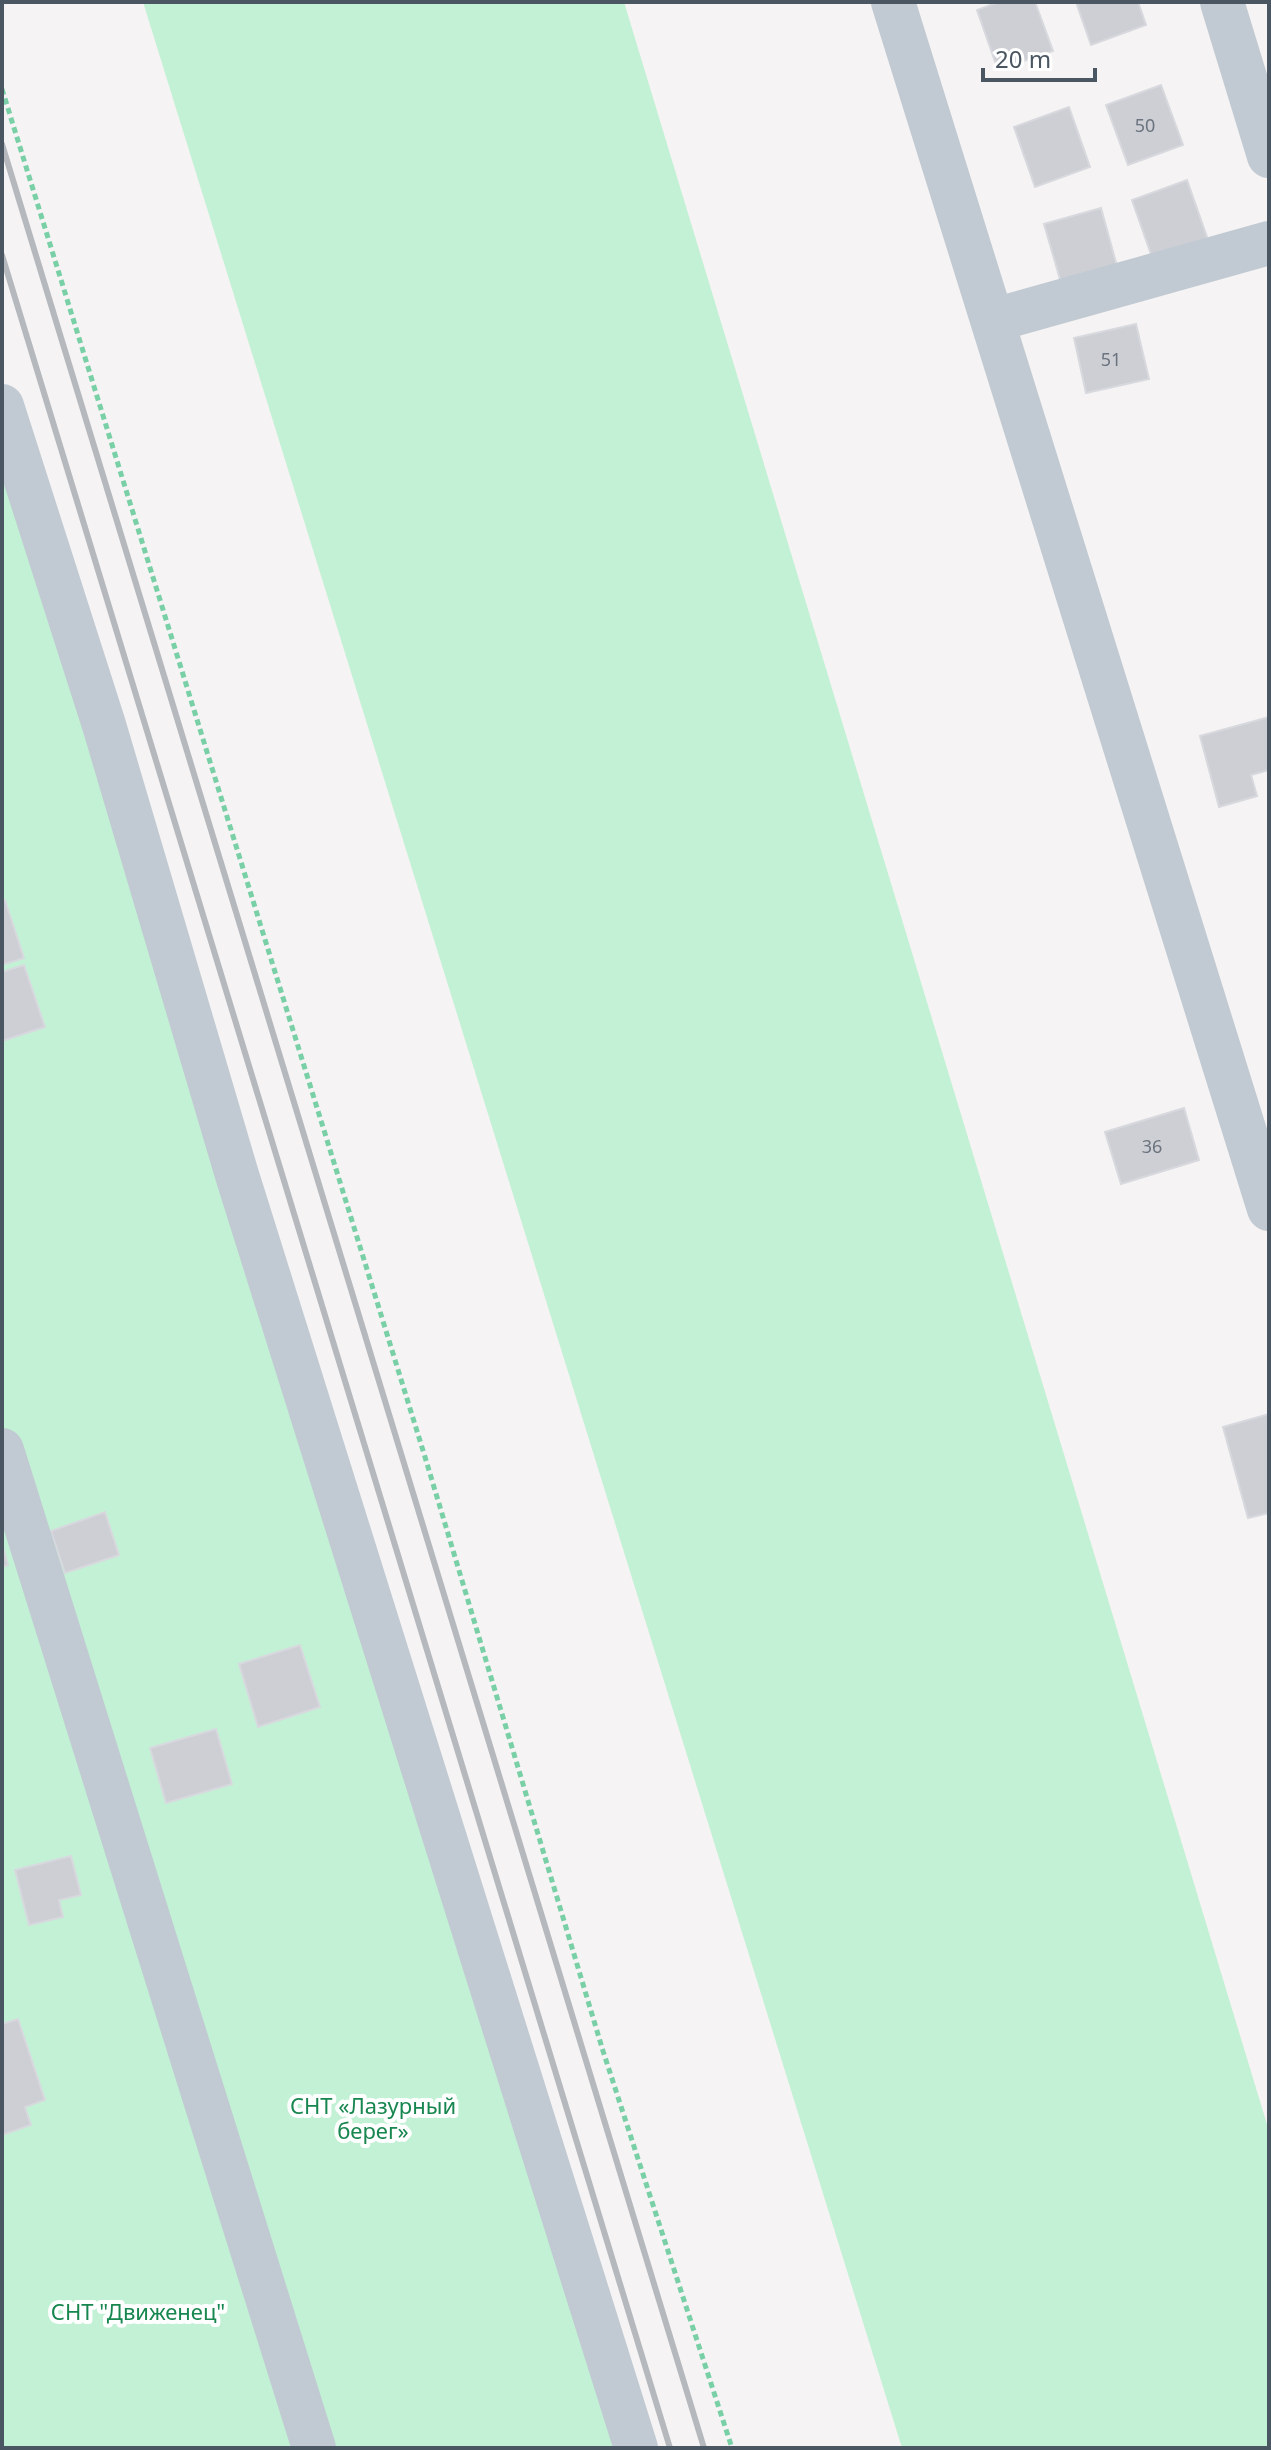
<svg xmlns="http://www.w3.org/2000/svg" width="1271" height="2450" font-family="'Noto Sans',sans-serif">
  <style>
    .green { fill: #c3f1d5 }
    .building { fill: #cdcfd5; stroke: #d7d9de; stroke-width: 2 }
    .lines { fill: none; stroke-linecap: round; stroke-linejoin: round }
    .path { stroke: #7ad0a6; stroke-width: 5; stroke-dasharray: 6 4; stroke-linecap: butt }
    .minor { stroke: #c1cad2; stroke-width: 44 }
    .rail { stroke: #b5b8bd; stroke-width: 6 }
    .labels { text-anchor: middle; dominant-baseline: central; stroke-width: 8; stroke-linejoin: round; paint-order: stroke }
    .number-label { font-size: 18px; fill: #6b747e }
    .park-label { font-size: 22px; fill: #17864f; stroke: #fff }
  </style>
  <rect width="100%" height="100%" fill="#f5f3f3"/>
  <!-- green -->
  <g class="green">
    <path d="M143,2h481l645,2129v317h-367z"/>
    <path d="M2,462l627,1986h-627z"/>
  </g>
  <!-- building -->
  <g class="building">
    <path d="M999,2h36l18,49 -55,19 -21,-60z"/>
    <path d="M1076,2h62l8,23 -55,20z"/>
    <path d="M1161,85l22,60 -55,20 -22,-60z"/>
    <path d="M1069,107l21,60 -55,20 -21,-60z"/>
    <path d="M1187,180l21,60 -55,20 -21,-60z"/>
    <path d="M1101,208l17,62 -56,16 -18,-62z"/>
    <path d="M1136,324l13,55 -63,14 -12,-55z"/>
    <path d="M1269,717v53l-18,5 6,21 -38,11 -19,-71z"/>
    <path d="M5,900l19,58 -22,7v-64z"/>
    <path d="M24,965l21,62 -43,14v-69z"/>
    <path d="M1184,1108l15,52 -78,24 -16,-52z"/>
    <path d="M1269,1414v99l-21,5 -25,-91z"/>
    <path d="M105,1512l14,43 -54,18 -14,-42z"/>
    <path d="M2,1544l6,21 -6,2z"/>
    <path d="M300,1645l20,62 -62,20 -19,-63z"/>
    <path d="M216,1729l16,55 -66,19 -16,-55z"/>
    <path d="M71,1856l10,39 -22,5 4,17 -34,8 -14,-55z"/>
    <path d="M18,2019l27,81 -20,7 6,18 -29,10v-111z"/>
  </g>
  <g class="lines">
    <!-- path -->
    <path class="path" d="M2,89l423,1368 178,594 129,397"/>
    <!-- minor -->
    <g class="minor">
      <path d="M893,2l376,1207"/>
      <path d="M1222,2l47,154"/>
      <path d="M994,320l275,-77"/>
      <path d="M2,406l102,319 133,450 399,1273"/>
      <path d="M2,1450l312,998"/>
    </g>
    <!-- rail -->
    <g class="rail">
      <path d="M2,144l702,2304"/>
      <path d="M2,255l668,2193"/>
    </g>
  </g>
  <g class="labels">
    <!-- number labels -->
    <g class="number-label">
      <text x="1145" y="125">50</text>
      <text x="1111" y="359">51</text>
      <text x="1152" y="1146">36</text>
    </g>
    <!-- park labels -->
    <g class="park-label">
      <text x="373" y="2105">СНТ «Лазурный<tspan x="373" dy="25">берег»</tspan></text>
      <text x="138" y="2311">СНТ "Движенец"</text>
    </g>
  </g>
  <!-- border -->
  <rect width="1271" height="2450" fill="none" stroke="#4a5661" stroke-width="8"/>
  <!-- scale -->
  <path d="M983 68v12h112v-12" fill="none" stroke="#4a5661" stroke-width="4"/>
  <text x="995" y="68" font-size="24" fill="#4a5661" stroke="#ffffff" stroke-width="6" paint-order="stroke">20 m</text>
</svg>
